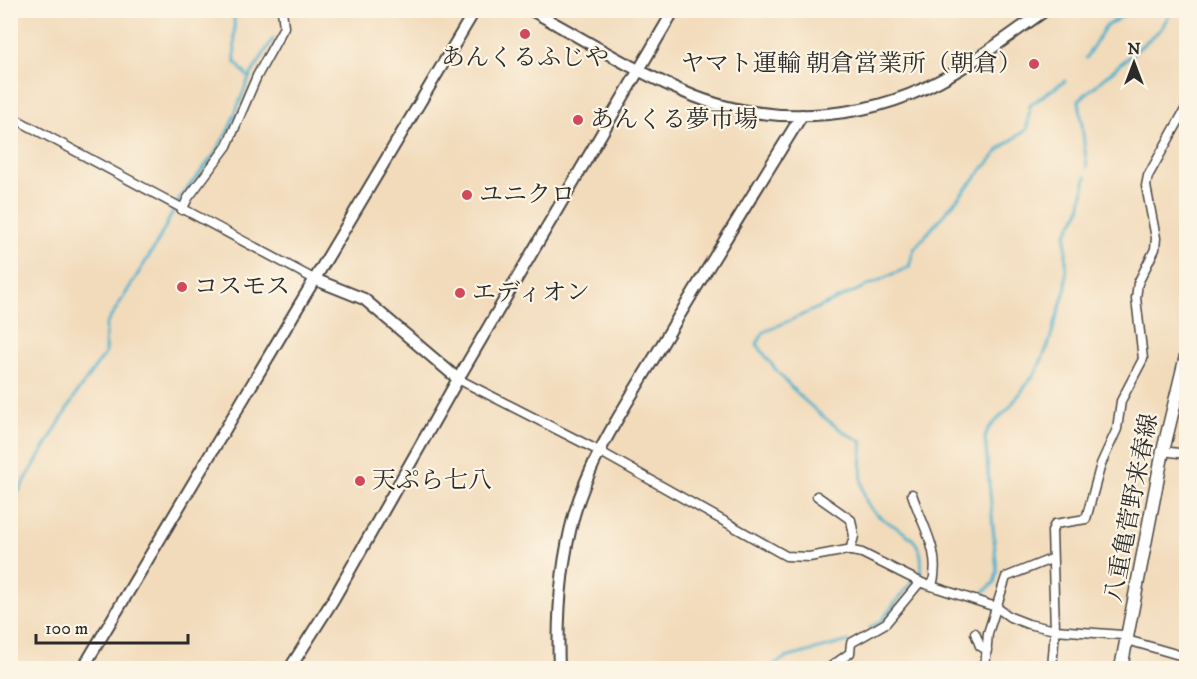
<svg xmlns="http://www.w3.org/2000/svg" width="1197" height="679" font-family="'IM FELL DW Pica','Noto Serif JP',serif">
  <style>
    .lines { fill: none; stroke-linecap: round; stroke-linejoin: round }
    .stream { stroke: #4bb0ca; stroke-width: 3 }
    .minor-casing { stroke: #494541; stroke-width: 11 }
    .tertiary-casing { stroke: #494541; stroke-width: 14 }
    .secondary-casing { stroke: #494541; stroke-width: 15 }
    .minor { stroke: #fff; stroke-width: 8 }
    .tertiary { stroke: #fff; stroke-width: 10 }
    .secondary { stroke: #fff; stroke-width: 12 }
    .poi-dot { fill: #d1495b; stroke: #fcf5e5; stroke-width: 2 }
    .labels { text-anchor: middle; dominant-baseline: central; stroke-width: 4.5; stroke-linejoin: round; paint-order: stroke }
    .poi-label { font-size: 24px; fill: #2b2b2b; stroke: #fcf5e5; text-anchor: start }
    .street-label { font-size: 24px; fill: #2b2b2b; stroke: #fcf5e5 }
  </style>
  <rect width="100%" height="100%" fill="#fcf5e5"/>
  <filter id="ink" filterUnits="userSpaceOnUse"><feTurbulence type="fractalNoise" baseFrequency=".0167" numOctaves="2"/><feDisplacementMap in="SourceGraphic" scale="12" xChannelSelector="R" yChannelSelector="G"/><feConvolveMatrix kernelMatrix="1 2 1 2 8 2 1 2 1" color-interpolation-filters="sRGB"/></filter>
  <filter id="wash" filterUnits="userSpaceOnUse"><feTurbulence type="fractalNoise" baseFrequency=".008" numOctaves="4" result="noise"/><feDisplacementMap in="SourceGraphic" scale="24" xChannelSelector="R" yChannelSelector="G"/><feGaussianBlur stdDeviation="1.35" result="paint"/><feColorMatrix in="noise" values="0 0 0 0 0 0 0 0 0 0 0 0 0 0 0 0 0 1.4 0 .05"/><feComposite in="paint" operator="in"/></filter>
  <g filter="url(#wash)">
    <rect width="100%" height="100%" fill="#f2dbbb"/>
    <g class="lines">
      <!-- stream -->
      <g class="stream">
        <path d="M288,12v-2"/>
        <path d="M1086,58l19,-31 27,-17"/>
        <path d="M249,78l24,-39"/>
        <path d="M1087,167l-8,-67 82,-71 11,-19"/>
        <path d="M10,506l68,-115 27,-37 1,-29 50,-80 24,-47 34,-43 15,-26 20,-51 -14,-16 -1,-52"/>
        <path d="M980,595l14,-12 3,-11 -12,-135 3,-8 21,-21 27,-36 12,-26 18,-59v-53l14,-24 6,-33"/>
        <path d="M870,628l12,-8 39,-50c6,-41 -37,-41 -52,-64 -11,-18 -7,-44 -7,-64 -39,-19 -81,-61 -105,-98l7,-12 145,-65 5,-18 87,-101 26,-19 3,-24 35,-24"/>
        <path d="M768,668l17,-10 64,-17"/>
      </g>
    </g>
  </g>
  <g filter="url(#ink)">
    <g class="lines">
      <!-- minor casing -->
      <g class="minor-casing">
        <g id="minor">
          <path d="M10,116l304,163"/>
          <path d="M182,210l6,-12 39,-52 30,-70 27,-49 -2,-17"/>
          <path d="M458,379l141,72 187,105 23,1 38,-7 15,3 60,30 74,24 14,10 18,7 27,6 67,5"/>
          <path d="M1163,451l23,3"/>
          <path d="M912,494c10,32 30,58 20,92"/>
          <path d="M817,496l34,24 3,16 -4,15"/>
          <path d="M975,633l5,13 7,4"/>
          <path d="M1127,640l59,17"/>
          <path d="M829,668l21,-15 1,-10 35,-20 34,-41"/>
          <path d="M985,668l3,-35 18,-56 45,-18"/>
          <path d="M1052,668l3,-38 -3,-99 3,-7 31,-5 15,-55 16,-35 4,-28 22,-42 -7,-61 2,-15 17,-34 1,-11 -10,-52 2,-10 38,-68"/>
        </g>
      </g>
      <!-- tertiary casing -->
      <g class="tertiary-casing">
        <g id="tertiary">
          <path d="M531,10c50,28 100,59 153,82 79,35 179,30 255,-11 38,-20 72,-47 107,-71"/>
          <path d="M314,279l50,20 94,80 216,-369"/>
          <path d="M83,668l392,-658"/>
          <path d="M290,668l43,-68 125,-221"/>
          <path d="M559,668c-2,-52 1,-102 15,-153 17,-59 52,-110 83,-162 47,-80 96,-159 145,-238"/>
        </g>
      </g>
      <!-- secondary casing -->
      <g class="secondary-casing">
        <path id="secondary" d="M1121,668l42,-217 23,-95"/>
      </g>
      <!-- minor -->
      <use href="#minor" class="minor"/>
      <!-- tertiary -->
      <use href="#tertiary" class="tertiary"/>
      <!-- secondary -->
      <use href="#secondary" class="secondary"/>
    </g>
  </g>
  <!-- markers -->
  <g class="poi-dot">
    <circle cx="525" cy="34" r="6"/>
    <circle cx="1034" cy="64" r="6"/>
    <circle cx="578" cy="120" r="6"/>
    <circle cx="467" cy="195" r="6"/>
    <circle cx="182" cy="287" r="6"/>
    <circle cx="460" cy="293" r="6"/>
    <circle cx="360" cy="481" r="6"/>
  </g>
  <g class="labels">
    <!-- poi labels -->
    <g class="poi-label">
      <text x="525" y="58" text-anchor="middle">あんくるふじや</text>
      <text x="1022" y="64" text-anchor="end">ヤマト運輸 朝倉営業所（朝倉）</text>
      <text x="590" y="120">あんくる夢市場</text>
      <text x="479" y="195">ユニクロ</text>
      <text x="194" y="287">コスモス</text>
      <text x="472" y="293">エディオン</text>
      <text x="372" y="481">天ぷら七八</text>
    </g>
    <!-- street labels -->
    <g class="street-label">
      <text transform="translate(1132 508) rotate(-79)">八重亀菅野来春線</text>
    </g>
  </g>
  <!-- margin -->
  <rect width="1197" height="679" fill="none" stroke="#fcf5e5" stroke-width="36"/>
  <!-- north arrow -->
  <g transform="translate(1134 63)" stroke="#fcf5e5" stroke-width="4.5" paint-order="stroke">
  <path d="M0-4.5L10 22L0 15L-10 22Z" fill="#2b2b2b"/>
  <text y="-9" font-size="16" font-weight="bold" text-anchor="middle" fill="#2b2b2b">N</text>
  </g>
  <!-- scale -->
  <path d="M36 634v9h152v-9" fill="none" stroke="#2b2b2b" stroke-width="3"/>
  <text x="45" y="634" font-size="18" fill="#2b2b2b" stroke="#fcf5e5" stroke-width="4.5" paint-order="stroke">100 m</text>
</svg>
